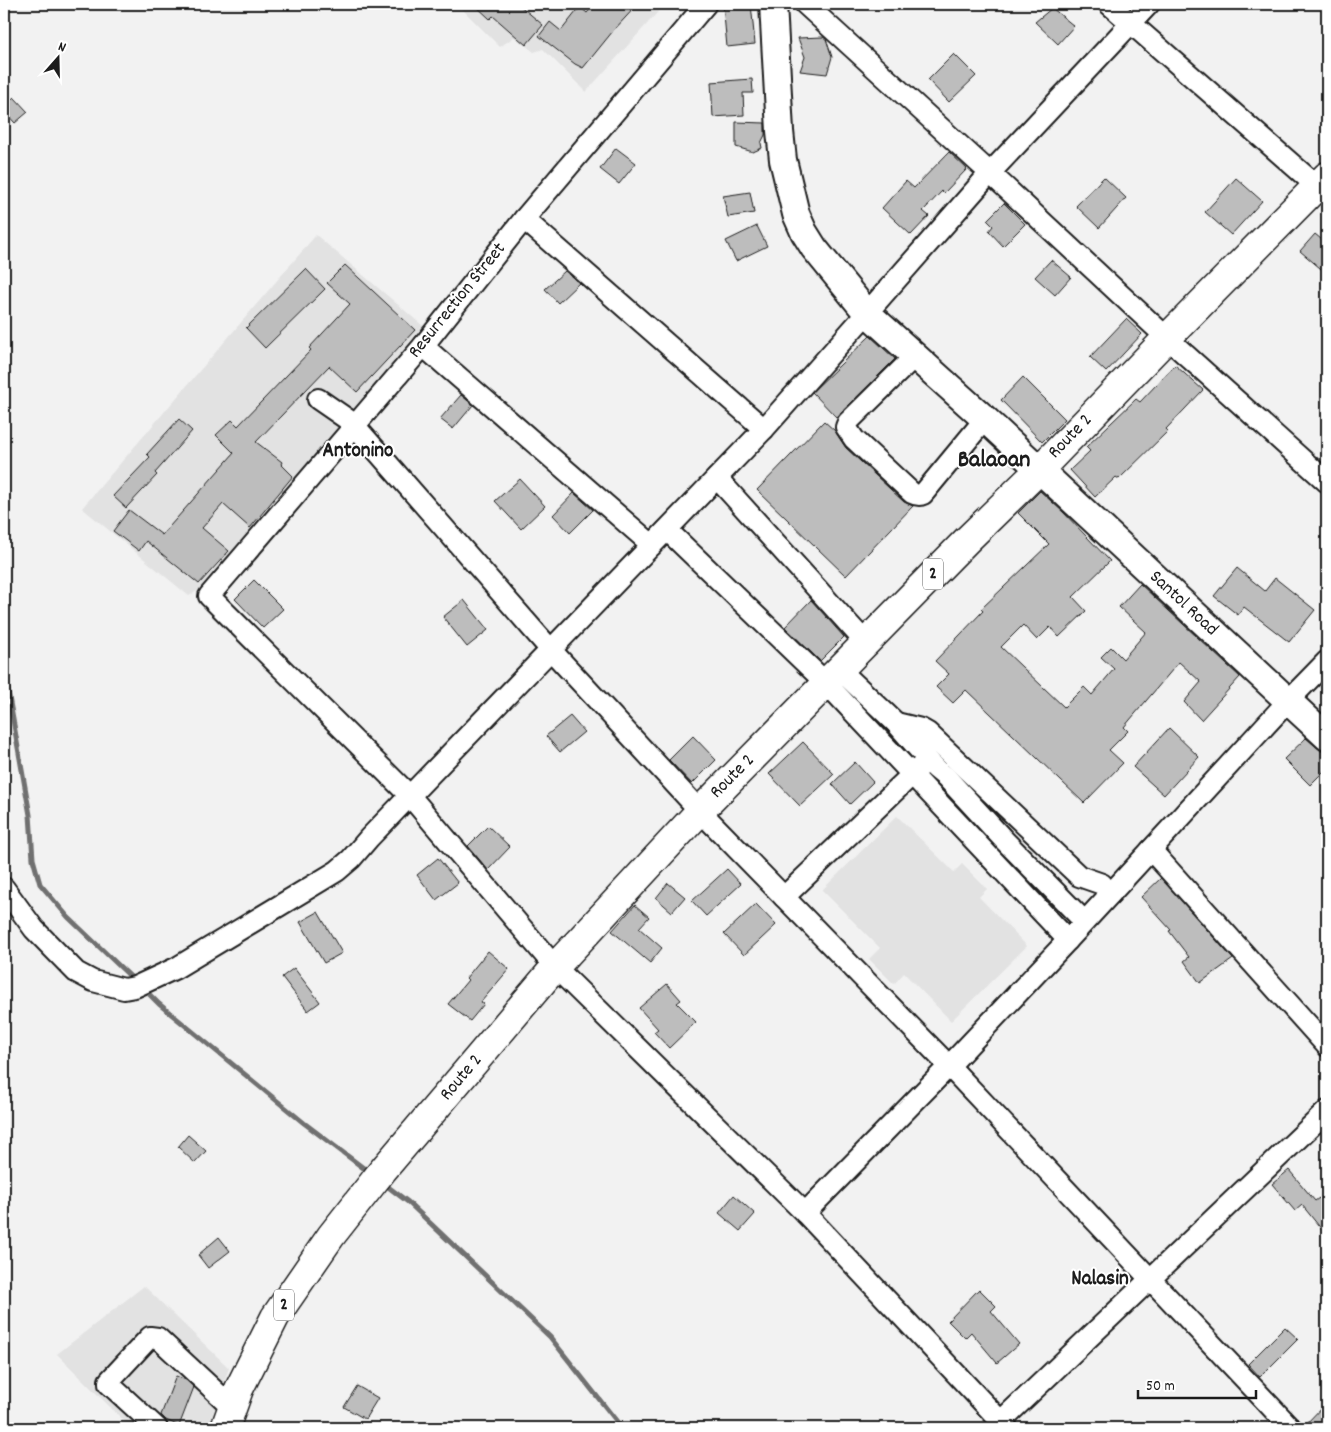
<svg xmlns="http://www.w3.org/2000/svg" width="1331" height="1432" font-family="Dekko,sans-serif">
  <style>
    .built { fill: #e2e2e2 }
    .lines { fill: none; stroke-linecap: round; stroke-linejoin: round }
    .stream { stroke: #707070; stroke-width: 5 }
    .building { fill: #bdbdbd; stroke: #1c1c1c }
    .minor-casing { stroke: #1c1c1c; stroke-width: 24 }
    .major-casing { stroke: #1c1c1c; stroke-width: 30 }
    .highway-casing { stroke: #1c1c1c; stroke-width: 31 }
    .minor { stroke: #fff; stroke-width: 20 }
    .major { stroke: #fff; stroke-width: 26 }
    .highway { stroke: #fff; stroke-width: 28 }
    .labels { text-anchor: middle; dominant-baseline: central; stroke-width: 4; stroke-linejoin: round; paint-order: stroke }
    .shield { fill: #fff; stroke: #606060; stroke-width: 1 }
    .shield-label { font-size: 18px; font-weight: bold; fill: #1c1c1c }
    .street-label { font-size: 19px; fill: #1c1c1c; stroke: #fff }
    .quarter-label { font-size: 21px; font-weight: bold; fill: #1c1c1c; stroke: #fff }
    .district-label { font-size: 24px; font-weight: bold; fill: #1c1c1c; stroke: #fff }
  </style>
  <rect width="100%" height="100%" fill="#f2f2f2"/>
  <filter id="ink" filterUnits="userSpaceOnUse"><feTurbulence type="fractalNoise" baseFrequency=".02" numOctaves="2"/><feDisplacementMap in="SourceGraphic" scale="10" xChannelSelector="R" yChannelSelector="G"/><feConvolveMatrix kernelMatrix="1 2 1 2 8 2 1 2 1" color-interpolation-filters="sRGB"/></filter>
  <g filter="url(#ink)">
    <!-- built -->
    <g class="built">
      <path d="M457,4h208l-79,88 -43,-43 -9,3 -20,-15 -14,10z"/>
      <path d="M316,235l107,91 -212,256 -22,14 -107,-88z"/>
      <path d="M897,816l57,56 8,-8 25,25 -8,8 48,49 -76,75 -47,-48 -10,11 -25,-25 11,-11 -58,-58z"/>
      <path d="M144,1286l85,82 -21,60h-77l-74,-74z"/>
    </g>
    <g class="lines">
      <!-- stream -->
      <g class="stream">
        <path d="M4,669l26,146 3,44 7,25 28,33 67,64"/>
        <path d="M144,989l15,15 145,119 66,50"/>
        <path d="M383,1183l25,19 142,135 72,91"/>
      </g>
    </g>
    <!-- building -->
    <g class="building">
      <path d="M474,4h44l25,21 -17,20 -33,-29 -3,3z"/>
      <path d="M595,4h43l-25,27 -30,37 -8,-4 -36,-28 11,-14 11,9 19,-24 7,6z"/>
      <path d="M723,4h28l4,40 -28,3z"/>
      <path d="M1052,8l22,18 -16,18 -23,-22z"/>
      <path d="M823,37l3,2 6,18 -5,17 -27,-3 5,-14 -7,-19z"/>
      <path d="M954,54l22,22 -27,26 -21,-22z"/>
      <path d="M752,79l1,14h-10l1,22 -31,2 -2,-35z"/>
      <path d="M14,97l14,15 -13,11 -11,-12v-5z"/>
      <path d="M736,122l29,1v12l-4,8 1,5 -9,4 -17,-5z"/>
      <path d="M616,148l20,15 -17,21 -19,-15z"/>
      <path d="M949,152l18,17 -23,24 -2,-2 -19,20 6,5 -18,19 -29,-27 24,-27 8,7z"/>
      <path d="M1104,177l22,21 -27,30 -23,-22z"/>
      <path d="M1236,178l26,23 -31,34 -26,-23z"/>
      <path d="M750,192l4,21 -26,4 -5,-21z"/>
      <path d="M1004,203l21,21 -22,22 -14,-15 4,-5 -6,-6z"/>
      <path d="M757,226l10,20 -31,15 -10,-20z"/>
      <path d="M1315,234l12,10v30l-27,-23z"/>
      <path d="M1051,260l20,17 -16,18 -20,-18z"/>
      <path d="M345,265l70,65 -58,62 -28,-26 -73,76 26,20 -1,2 12,12 -43,52 -27,-24 -21,24 27,23 -30,33 -53,-43 -7,10 -26,-20 16,-21 33,25 72,-82 -18,-18 16,-15 6,6 73,-76 -2,-2 41,-44 -23,-21z"/>
      <path d="M306,269l19,20 -60,59 -19,-20z"/>
      <path d="M565,271l14,12 -21,20 -13,-14z"/>
      <path d="M1126,319l16,15 -36,38 -16,-15z"/>
      <path d="M870,336l25,23 -55,55 -3,4 -25,-26z"/>
      <path d="M1175,365l28,25 -37,39 2,2 -49,48 -3,-2 -21,20 -25,-27 20,-19 -4,-4 50,-48 4,3z"/>
      <path d="M1023,377l42,42 -23,23 -41,-42z"/>
      <path d="M461,395l12,10 -20,24 -13,-10z"/>
      <path d="M179,419l13,12 -37,42 2,2 -31,33 -13,-12 37,-39 -3,-3z"/>
      <path d="M824,421l11,10 11,17 58,54 9,4 -67,70 -89,-86z"/>
      <path d="M520,479l25,27 -24,23 -26,-28z"/>
      <path d="M1040,491l23,21 47,49 -37,36 13,14 -27,26 -9,-10 -13,13 -14,-15 -22,22 63,60 20,-20 8,8 22,-26 -13,-12 10,-10 12,12 23,-27 -27,-25 21,-23 100,93 -39,43 -17,-18 17,-20 -22,-20 -55,65 4,4 -19,19 14,13 -39,40 -118,-113 -13,13 -17,-16 13,-13 -14,-13 48,-50 -2,-2 68,-65 -31,-31z"/>
      <path d="M574,493l19,17 -23,23 -17,-18z"/>
      <path d="M1237,568l28,23 10,-13 40,32 -26,32 -45,-35 -6,8 -24,-19z"/>
      <path d="M254,580l29,29 -20,19 -28,-29z"/>
      <path d="M464,600l24,30 -21,17 -24,-30z"/>
      <path d="M811,600l33,37 -24,24 -35,-34z"/>
      <path d="M570,716l14,16 -24,20 -14,-16z"/>
      <path d="M1169,728l30,29 -35,38 -31,-28z"/>
      <path d="M693,736l23,24 -24,24 -23,-24z"/>
      <path d="M1306,738l21,18v12l-17,17 -26,-26z"/>
      <path d="M803,742l31,32 -34,32 -31,-32z"/>
      <path d="M855,762l18,20 -23,22 -18,-20z"/>
      <path d="M488,826l22,21 -22,23 -20,-24z"/>
      <path d="M438,858l20,25 -22,17 -19,-25z"/>
      <path d="M727,869l14,15 -35,32 -14,-15z"/>
      <path d="M1161,878l72,81 -33,24 -16,-22 5,-4 -20,-26 2,-1 -30,-33z"/>
      <path d="M668,883l17,14 -13,15 -16,-14z"/>
      <path d="M756,904l20,21 -32,30 -20,-21z"/>
      <path d="M635,905l14,12 -10,11 23,20 -12,15 -38,-32z"/>
      <path d="M318,912l24,41 -18,10 -24,-41z"/>
      <path d="M488,951l21,18 -28,33 3,2 -14,17 -22,-17 20,-24 -2,-2z"/>
      <path d="M294,968l26,34 -12,9 -26,-34z"/>
      <path d="M667,984l14,16 -4,3 19,19 -27,26 -15,-16 4,-3 -19,-21z"/>
      <path d="M188,1135l18,16 -11,12 -17,-16z"/>
      <path d="M1289,1170l26,31 4,-3 8,10v28l-25,-31 -7,6 -23,-27z"/>
      <path d="M734,1195l21,19 -15,17 -21,-18z"/>
      <path d="M219,1237l11,14 -22,17 -10,-13z"/>
      <path d="M979,1289l17,17 -5,5 28,33 -22,19 -26,-31 -6,6 -17,-17z"/>
      <path d="M1285,1327l13,12 -38,38 -12,-13z"/>
      <path d="M176,1376l10,4 8,7 -15,39 -13,-6 -5,-5z"/>
      <path d="M357,1386l21,12 -13,21 -21,-12z"/>
      <path d="M1327,1402v26h-24v-1z"/>
    </g>
    <g class="lines">
      <!-- minor casing -->
      <g class="minor-casing">
        <g id="minor">
          <path d="M706,4l-182,215 -101,127 -214,250 201,200 145,171 250,246 202,215"/>
          <path d="M805,4l185,169 177,165 160,144"/>
          <path d="M1109,4l218,191"/>
          <path d="M524,219l240,210"/>
          <path d="M423,346l229,199"/>
          <path d="M915,356l-67,66 -2,5 8,12 58,54c4,2 7,3 11,1l62,-75"/>
          <path d="M318,399l29,20 8,7 195,223 150,162 249,255 342,362"/>
          <path d="M717,478l149,165"/>
          <path d="M667,530l159,153 242,257"/>
          <path d="M840,670l56,53 39,45 11,9 59,64 79,80"/>
          <path d="M896,723l25,6 7,4 151,143 23,8 8,10"/>
          <path d="M1151,850l176,196"/>
          <path d="M4,888l30,41 42,43 17,9 31,8 11,-2 41,-19 161,-97 14,-12 18,-21 395,-409 103,-116 123,-140 159,-169"/>
          <path d="M784,897l137,-131"/>
          <path d="M805,1213l144,-147 119,-126 220,-239 39,-40"/>
          <path d="M1000,1422l327,-311"/>
          <path d="M157,1428l-48,-44v-3l41,-44 8,1 74,69"/>
        </g>
      </g>
      <!-- major casing -->
      <g class="major-casing">
        <path id="major" d="M773,4l7,127 3,29 13,54 8,18 10,16 53,65 118,106 342,318"/>
      </g>
      <!-- highway casing -->
      <g class="highway-casing">
        <path id="highway" d="M225,1428l14,-39 36,-72 56,-81 52,-66 172,-203 145,-156 267,-271 72,-70 128,-132 160,-162"/>
      </g>
      <!-- minor -->
      <use href="#minor" class="minor"/>
      <!-- major -->
      <use href="#major" class="major"/>
      <!-- highway -->
      <use href="#highway" class="highway"/>
    </g>
  </g>
  <g class="labels">
    <!-- shield labels -->
    <g class="shield">
      <rect x="923" y="558.5" width="20" height="31" rx="4"/>
      <rect x="274" y="1289.5" width="20" height="31" rx="4"/>
    </g>
    <g class="shield-label">
      <text x="933" y="574">2</text>
      <text x="284" y="1305">2</text>
    </g>
    <!-- street labels -->
    <g class="street-label">
      <text transform="translate(458 301) rotate(-51)">Resurrection Street</text>
      <text transform="translate(1071 437) rotate(-46)">Route 2</text>
      <text transform="translate(1183 604) rotate(43)">Santol Road</text>
      <text transform="translate(733 777) rotate(-45)">Route 2</text>
      <text transform="translate(462 1078) rotate(-50)">Route 2</text>
    </g>
    <!-- quarter labels -->
    <g class="quarter-label">
      <text x="358" y="452">Antonino</text>
      <text x="1100" y="1280">Nalasin</text>
    </g>
    <!-- district labels -->
    <g class="district-label">
      <text x="994" y="461">Balaoan</text>
    </g>
  </g>
  <!-- margin -->
  <rect width="1331" height="1432" fill="none" stroke="#fff" stroke-width="20"/>
  <rect x="10" y="10" width="1311" height="1412" fill="none" stroke="#1c1c1c" stroke-width="2" filter="url(#ink)"/>
  <!-- north arrow -->
  <g transform="translate(58 58) rotate(20)" stroke="#ffffff" stroke-width="4" paint-order="stroke">
  <path d="M0-4L9 19L0 12L-9 19Z" fill="#1c1c1c"/>
  <text y="-8" font-size="14" font-weight="bold" text-anchor="middle" fill="#1c1c1c">N</text>
  </g>
  <!-- scale -->
  <path d="M1138 1390v8h118v-8" fill="none" stroke="#1c1c1c" stroke-width="2.5"/>
  <text x="1146" y="1390" font-size="15" fill="#1c1c1c" stroke="#ffffff" stroke-width="4" paint-order="stroke">50 m</text>
</svg>
